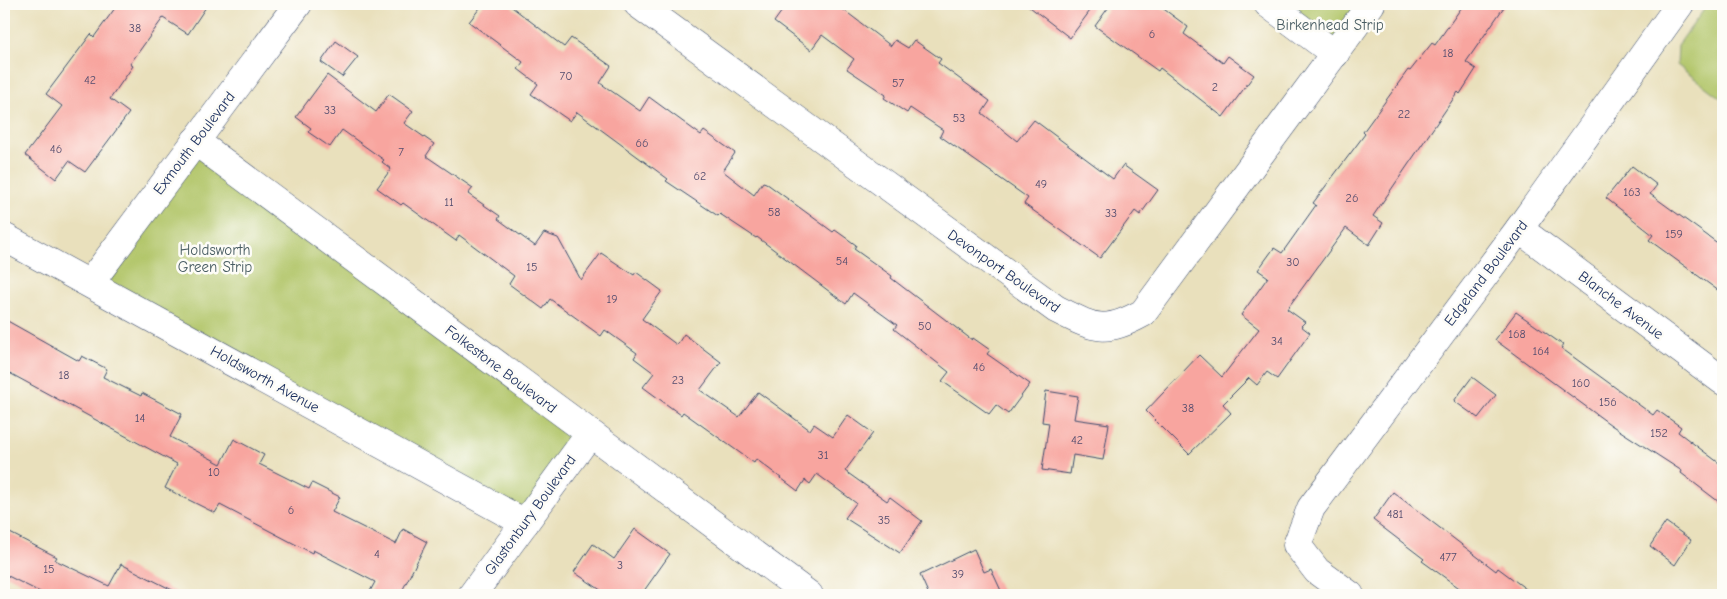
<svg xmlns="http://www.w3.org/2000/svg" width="1727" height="599" font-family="'Comic Neue',sans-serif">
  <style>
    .green { fill: #b2c66a; stroke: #667a64 }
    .building { fill: #f8a59f }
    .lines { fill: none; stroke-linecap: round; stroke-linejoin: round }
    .street-casing { stroke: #3a4a6c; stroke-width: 29 }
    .street { stroke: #fff; stroke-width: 28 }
    .labels { text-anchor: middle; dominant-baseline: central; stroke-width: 5; stroke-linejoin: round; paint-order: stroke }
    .number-label { font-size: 12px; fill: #524c6e }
    .park-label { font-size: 15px; fill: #485c62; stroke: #fdfcf7 }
    .street-label { font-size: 15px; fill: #1b2f5e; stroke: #fdfcf7 }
  </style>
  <rect width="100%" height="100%" fill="#fdfcf7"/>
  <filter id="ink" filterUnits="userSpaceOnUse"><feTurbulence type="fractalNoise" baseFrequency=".02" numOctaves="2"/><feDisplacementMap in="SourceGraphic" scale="10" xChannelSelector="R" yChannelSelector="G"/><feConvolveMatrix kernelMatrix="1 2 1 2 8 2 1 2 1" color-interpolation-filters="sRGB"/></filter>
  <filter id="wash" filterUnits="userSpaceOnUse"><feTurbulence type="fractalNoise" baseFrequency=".0096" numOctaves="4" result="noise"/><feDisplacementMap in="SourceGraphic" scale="20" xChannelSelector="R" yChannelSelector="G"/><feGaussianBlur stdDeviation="1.12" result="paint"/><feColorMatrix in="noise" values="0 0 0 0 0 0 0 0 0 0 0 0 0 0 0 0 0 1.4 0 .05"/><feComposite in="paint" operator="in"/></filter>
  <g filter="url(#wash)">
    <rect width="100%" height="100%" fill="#e9e0bc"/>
    <!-- green -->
    <g class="green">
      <path d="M1268,4h103l-36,50z"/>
      <path d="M1708,4h15v96l-46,-35 1,-20z"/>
      <path d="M195,141l394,294 -64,88 -435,-240z"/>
    </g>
    <g id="blocks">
      <!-- building -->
      <g class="building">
        <path d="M118,4h90l-20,30 -25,-16 -33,46 3,2 -23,33 19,14 -44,59 -16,-11 -13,18 -31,-24 37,-49 -16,-12 45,-60 3,3z"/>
        <path d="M483,4h25l56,43 7,-9 40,28 -11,17 40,28 9,-14 52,38 3,-4 31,22 -12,18 31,24 9,-13 3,1 67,49 2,-2 21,15 -2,4 38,27 -1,2 81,62 1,-2 17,12 -3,4 43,30 -22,30 -12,-9 -7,9 -47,-33 7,-9 -55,-43 3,-4 -44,-32 -7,11 -89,-67 -1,1 -36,-24 -2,2 -52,-35 2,-2 -91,-67 -7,9 -39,-27 7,-10 -20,-15 5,-7 -54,-40z"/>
        <path d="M787,4h49l55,42 4,-6 13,8 6,-8 27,19 -3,4 52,38 -8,12 35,28 17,-21 79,59 10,-14 35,25 -18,25 -5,-4 -35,47 -76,-54 4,-6 -88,-62 3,-6 -33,-22 -3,5 -23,-15 2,-3 -39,-26 7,-10 -32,-24 -11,15 -37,-28z"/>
        <path d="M1026,4h69l-25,34z"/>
        <path d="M1111,4h46l31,23 -4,7 39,29 5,-7 26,19 -31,42 -63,-49 -2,3 -63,-45z"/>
        <path d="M1464,4h42l-40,58 10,7 -16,25 -2,-2 -85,124 10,7 -14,22 -23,-17 -59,81 18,13 -4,4 9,7 -33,46 -10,-7 -10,13 -8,-7 -26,26 8,9 -42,41 -43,-43 53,-56 23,22 37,-48 -18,-14 27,-38 -10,-7 16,-22 8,5 34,-48 -3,-2 52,-69 -2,-2 45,-62 2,1 22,-28 3,2z"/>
        <path d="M336,41l22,16 -16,20 -21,-15z"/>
        <path d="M327,75l49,37 13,-18 24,17 -9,12 30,21 -8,12 47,32 -5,6 32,22 -2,3 37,27 9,-13 14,5 23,42 20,-27 33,22 2,-3 26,19 -20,28 35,26 7,-11 37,28 -21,28 39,27 19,-25 52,38 4,-6 19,13 15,-22 25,18 -28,38 42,30 3,-4 32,24 -22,32 -55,-35 11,-15 -39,-29 -7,10 -5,-4 -7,11 -42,-32 -2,4 -71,-51 -2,3 -38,-28 11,-14 -20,-15 3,-5 -32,-23 -4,6 -51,-37 -7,10 -34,-25 5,-8 -55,-41 -3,6 -53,-38 -2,2 -24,-17 14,-19 -9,-7 2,-2 -42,-30 -12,17 -22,-15 3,-4 -15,-11z"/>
        <path d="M1632,166l25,19 -7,9 73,53v47l-74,-54 4,-5 -47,-37z"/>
        <path d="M1516,312l47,33 -2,3 92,67 4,-5 24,17 -3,5 45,34v39l-42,-32 1,-2 -71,-46 -116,-85z"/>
        <path d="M4,319l75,42 3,-5 25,13 -4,8 38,19 1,-3 40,21 -12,23 51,27 13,-25 30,16 -5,9 50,25 3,-6 28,14 -8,15 64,32 7,-15 24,13 -27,53h-32l7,-13 -62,-32 -1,3 -92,-48 -5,8 -50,-25 12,-24 -173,-94z"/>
        <path d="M1472,377l24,18 -18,23 -24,-17z"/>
        <path d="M1046,391l32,5 -4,23 35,5 -6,36 -30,-5 -3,19 -28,-4 7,-47 -7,-1z"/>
        <path d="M1393,492l103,79 2,-3 36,27h-65l-47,-34 2,-2 -51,-39z"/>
        <path d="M1666,522l25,18 -16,25 -25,-19z"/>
        <path d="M635,529l35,25 -29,41h-33l-34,-23 19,-28 21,15z"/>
        <path d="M4,530l53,27 -2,3 54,26 12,-22 61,31h-136l-42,-21z"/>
        <path d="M974,549l10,23 7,-3 12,26h-74l-9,-20z"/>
      </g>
    </g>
  </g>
  <g filter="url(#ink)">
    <use href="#blocks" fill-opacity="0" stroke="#3a4a6c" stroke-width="1"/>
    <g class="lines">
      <!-- street casing -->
      <g class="street-casing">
        <g id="street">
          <path d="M638,4l418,305c38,19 47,26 87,4l228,-309"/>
          <path d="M1268,4l67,50"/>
          <path d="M195,141l614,454"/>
          <path d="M1519,229l204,152"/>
          <path d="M4,237l521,286"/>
          <path d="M90,283l208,-279"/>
          <path d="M472,595l117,-160"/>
          <path d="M1350,595l-33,-24 -20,-26 14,-37 208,-279 161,-225"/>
        </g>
      </g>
      <!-- street -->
      <use href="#street" class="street"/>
    </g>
  </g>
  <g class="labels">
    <!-- number labels -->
    <g class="number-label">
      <text x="135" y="28">38</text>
      <text x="1152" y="34">6</text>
      <text x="1448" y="53">18</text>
      <text x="566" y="76">70</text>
      <text x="90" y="80">42</text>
      <text x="898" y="83">57</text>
      <text x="1215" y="87">2</text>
      <text x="330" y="110">33</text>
      <text x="1404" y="114">22</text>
      <text x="959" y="118">53</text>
      <text x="642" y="143">66</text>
      <text x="56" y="149">46</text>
      <text x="401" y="152">7</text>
      <text x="700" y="176">62</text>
      <text x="1041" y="184">49</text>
      <text x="1632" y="192">163</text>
      <text x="1352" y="198">26</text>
      <text x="449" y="202">11</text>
      <text x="774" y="212">58</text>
      <text x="1111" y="213">33</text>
      <text x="1674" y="234">159</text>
      <text x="842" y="261">54</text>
      <text x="1293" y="262">30</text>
      <text x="532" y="267">15</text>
      <text x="612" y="299">19</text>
      <text x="925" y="326">50</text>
      <text x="1517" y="334">168</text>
      <text x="1277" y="341">34</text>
      <text x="1541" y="351">164</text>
      <text x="979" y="367">46</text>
      <text x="64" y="375">18</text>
      <text x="678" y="380">23</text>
      <text x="1581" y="383">160</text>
      <text x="1608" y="402">156</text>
      <text x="1188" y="408">38</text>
      <text x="140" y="418">14</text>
      <text x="1659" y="433">152</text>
      <text x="1077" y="440">42</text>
      <text x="823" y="455">31</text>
      <text x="214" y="472">10</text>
      <text x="291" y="510">6</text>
      <text x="1395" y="514">481</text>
      <text x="884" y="520">35</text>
      <text x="377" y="554">4</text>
      <text x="1448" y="557">477</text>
      <text x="620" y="565">3</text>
      <text x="49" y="569">15</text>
      <text x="958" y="574">39</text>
    </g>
    <!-- park labels -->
    <g class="park-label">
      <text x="1330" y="25">Birkenhead Strip</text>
      <text x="215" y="250">Holdsworth<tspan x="215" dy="17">Green Strip</tspan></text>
    </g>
    <!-- street labels -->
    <g class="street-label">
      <text transform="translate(194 143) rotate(-53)">Exmouth Boulevard</text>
      <text transform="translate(1004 271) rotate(35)">Devonport Boulevard</text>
      <text transform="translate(1486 273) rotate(-53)">Edgeland Boulevard</text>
      <text transform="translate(1621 305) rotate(37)">Blanche Avenue</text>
      <text transform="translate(501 369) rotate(37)">Folkestone Boulevard</text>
      <text transform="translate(265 379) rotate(29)">Holdsworth Avenue</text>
      <text transform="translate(530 515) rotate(-54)">Glastonbury Boulevard</text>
    </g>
  </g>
  <!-- margin -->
  <rect width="1727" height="599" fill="none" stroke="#fdfcf7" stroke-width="20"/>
</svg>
